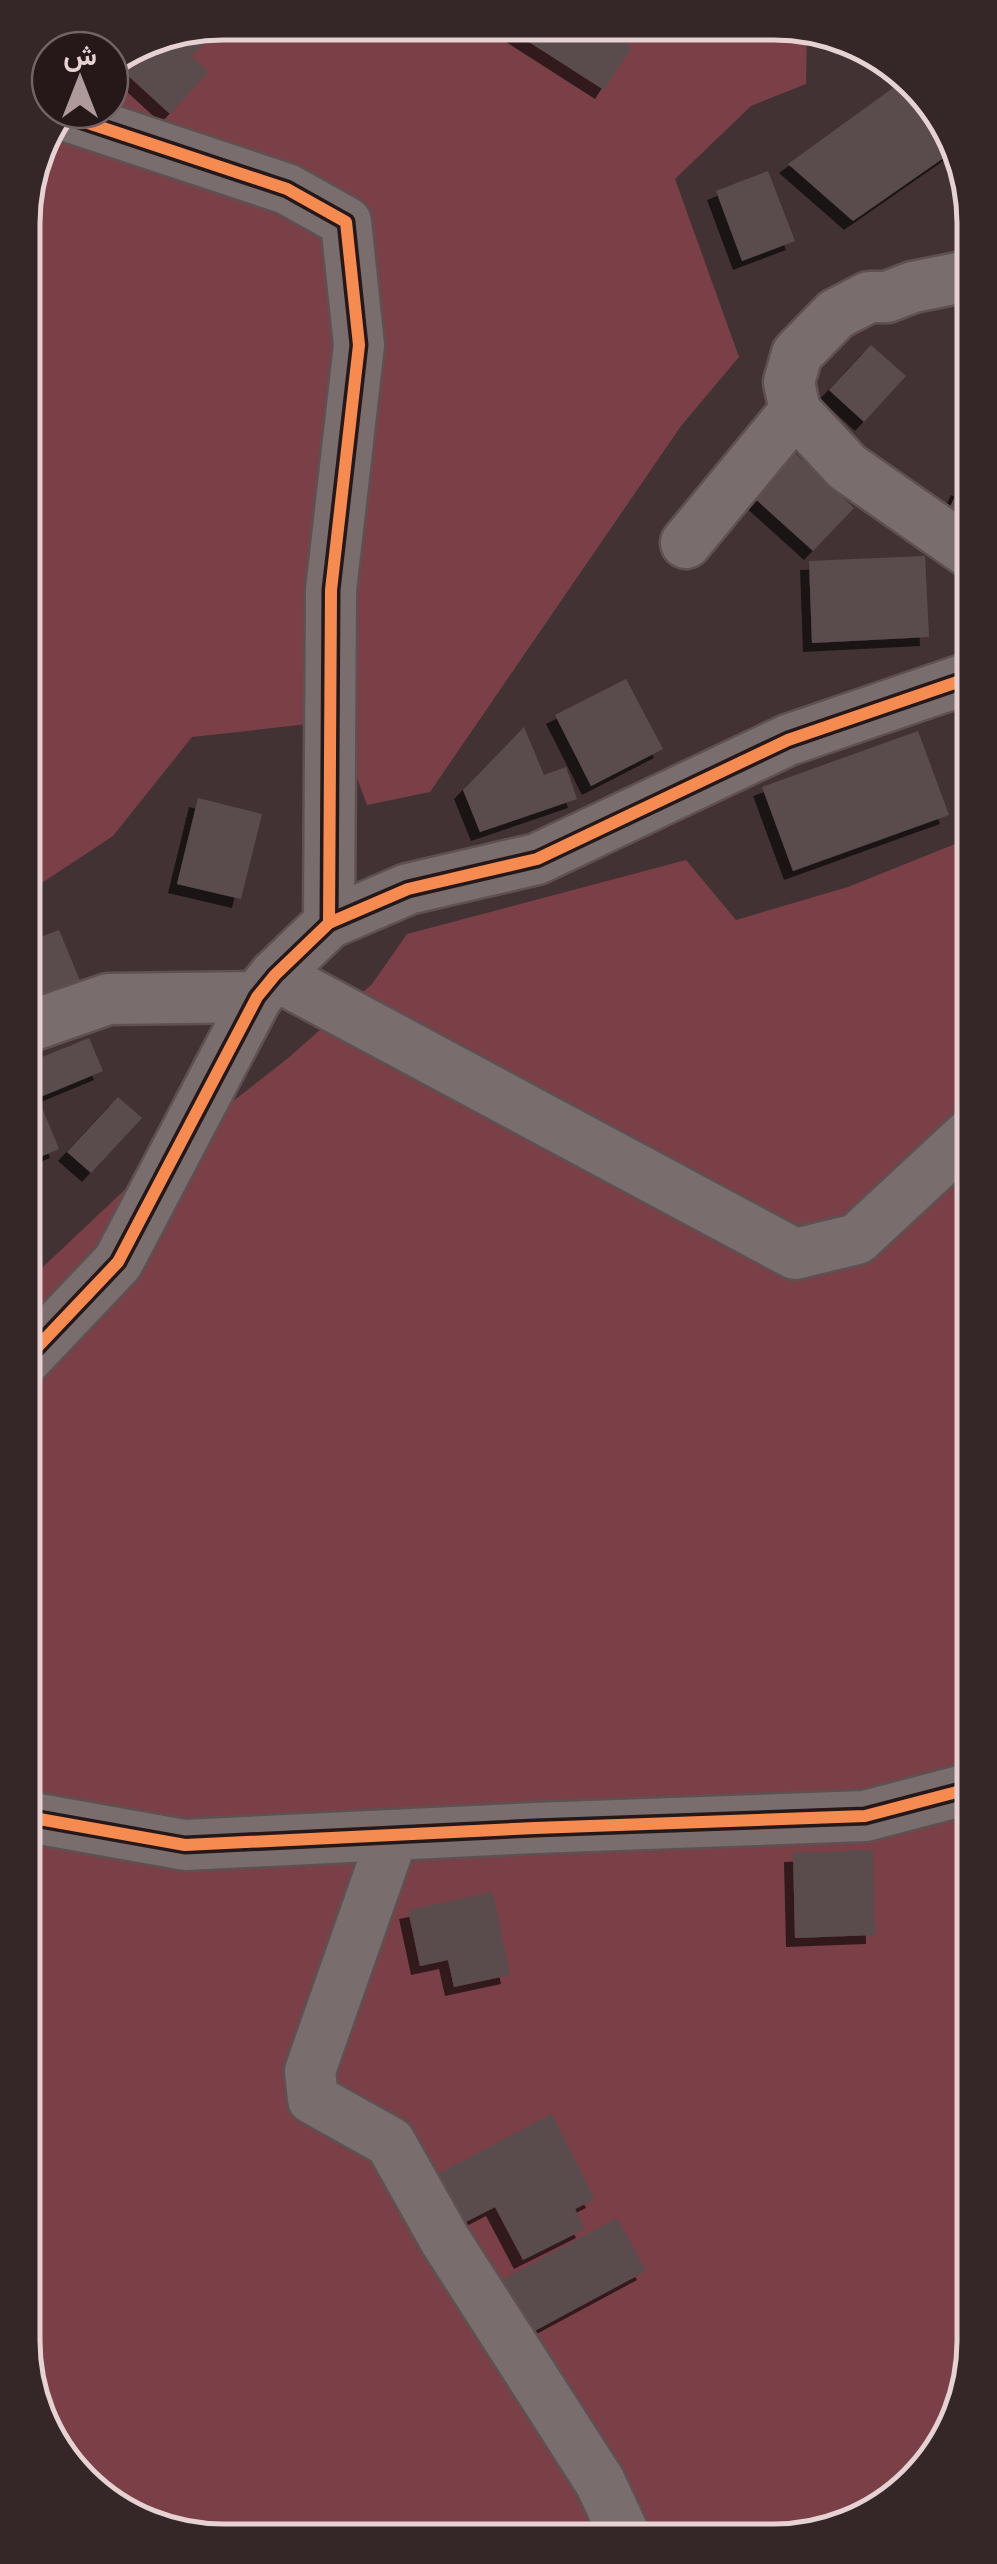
<svg xmlns="http://www.w3.org/2000/svg" width="997" height="2564" font-family="Cabin,Vazirmatn,sans-serif">
  <style>
    .green { fill: #7a3f47 }
    .building { fill: #5a4c4d; filter: url(#shadow) }
    .lines { fill: none; stroke-linecap: round; stroke-linejoin: round }
    .minor-casing { stroke: #5f5051; stroke-width: 55 }
    .minor { stroke: #796d6e; stroke-width: 50 }
    .cycleway-casing { stroke: #261819; stroke-width: 19 }
    .cycleway { stroke: #f68b52; stroke-width: 12 }
    .rim { fill: none; stroke: #e7d2d3; stroke-width: 5 }
  </style>
  <defs>
    <filter id="shadow"><feDropShadow dx="-9" dy="9" stdDeviation="0" flood-color="#0009"/></filter>
  </defs>
  <rect width="100%" height="100%" fill="#433234"/>
  <!-- green -->
  <g class="green">
    <path d="M223,23l584,3 -1,58 -55,22 -76,73 64,178 -58,69 -251,366 -63,13 -31,-84 -144,16 -79,99 -88,58 -2,-684 20,-76 19,-24h48v-49l37,-23z"/>
    <path d="M970,838l4,1515 -41,110 -108,72 -640,3 -103,-55 -53,-91 -3,-1109 125,-118 136,-106 85,-75 35,-50 279,-74 50,60 112,-33z"/>
  </g>
  <!-- building -->
  <g class="building">
    <path d="M223,22l-31,35 17,15 -39,42 -59,-54 36,-22z"/>
    <path d="M501,24l95,1 36,22 -28,43z"/>
    <path d="M908,77l7,4 40,69 -102,71 -65,-57z"/>
    <path d="M768,171l27,70 -53,20 -26,-70z"/>
    <path d="M871,345l35,31 -42,46 -35,-32z"/>
    <path d="M782,441l72,67 -41,43 -72,-65z"/>
    <path d="M960,486l9,4v26l-4,8 -19,-9z"/>
    <path d="M925,556l4,81 -117,6 -3,-82z"/>
    <path d="M626,679l37,70 -72,37 -36,-71z"/>
    <path d="M524,727l20,48 22,-8 11,32 -97,33 -17,-42z"/>
    <path d="M918,731l31,84 -156,56 -31,-84z"/>
    <path d="M198,798l64,16 -21,85 -64,-15z"/>
    <path d="M59,930l22,53 -44,17 -12,-28v-29z"/>
    <path d="M89,1038l14,33 -65,27 21,51 -33,14 -1,-99z"/>
    <path d="M118,1097l24,21 -51,55 -24,-21z"/>
    <path d="M873,1850l2,85 -80,3 -2,-85z"/>
    <path d="M493,1892l17,83 -56,12 -6,-27 -28,6 -12,-56z"/>
    <path d="M552,2114l43,85 -20,10 10,20 -62,31 -28,-53 -35,18 -26,-49z"/>
    <path d="M617,2218l29,53 -119,64 -29,-53z"/>
  </g>
  <g class="lines">
    <!-- minor casing -->
    <g class="minor-casing">
      <g id="minor">
        <path d="M61,111l9,6 217,72 59,33 13,123 -28,245 -2,333"/>
        <path d="M968,276l-55,11 -26,10h-18l-33,17 -39,40 -8,28 6,29 52,56 122,85"/>
        <path d="M686,543l109,-132"/>
        <path d="M275,975l520,279 62,-15 114,-106"/>
        <path d="M25,1028l83,-29 149,-2"/>
        <path d="M26,1359l92,-97 139,-265 18,-22 54,-52 79,-34 129,-30 251,-119 181,-62"/>
        <path d="M28,1817l157,28 350,-17 330,-12 107,-28"/>
        <path d="M393,1835l-83,236 3,28 77,43 55,98 155,242 25,54"/>
      </g>
    </g>
    <!-- minor -->
    <use href="#minor" class="minor"/>
    <!-- cycleway casing -->
    <g class="cycleway-casing">
      <g id="cycleway">
        <path d="M61,111l9,6 217,72 59,33 13,123 -28,245 -2,333"/>
        <path d="M26,1359l92,-97 139,-265 18,-22 54,-52 79,-34 129,-30 251,-119 181,-62"/>
        <path d="M28,1817l157,28 350,-17 330,-12 107,-28"/>
      </g>
    </g>
    <!-- cycleway -->
    <use href="#cycleway" class="cycleway"/>
  </g>
  <!-- crop -->
  <path d="M0 0H997V2564H0ZM223 40H774A183 183 0 0 1 957 223V2341A183 183 0 0 1 774 2524H223A183 183 0 0 1 40 2341V223A183 183 0 0 1 223 40Z" fill="#352728" fill-rule="evenodd"/>
  <path class="rim" d="M223 40H774A183 183 0 0 1 957 223V2341A183 183 0 0 1 774 2524H223A183 183 0 0 1 40 2341V223A183 183 0 0 1 223 40Z"/>
  <!-- north arrow -->
  <g transform="translate(80 80)"><circle r="48" fill="#261819" stroke="#736263" stroke-width="2.5"/>
  <path d="M0-8L18 38L0 25L-18 38Z" fill="#ae9a9b"/>
  <text y="-15" font-size="28" font-weight="bold" text-anchor="middle" fill="#e7d2d3">ش</text>
  </g>
</svg>
